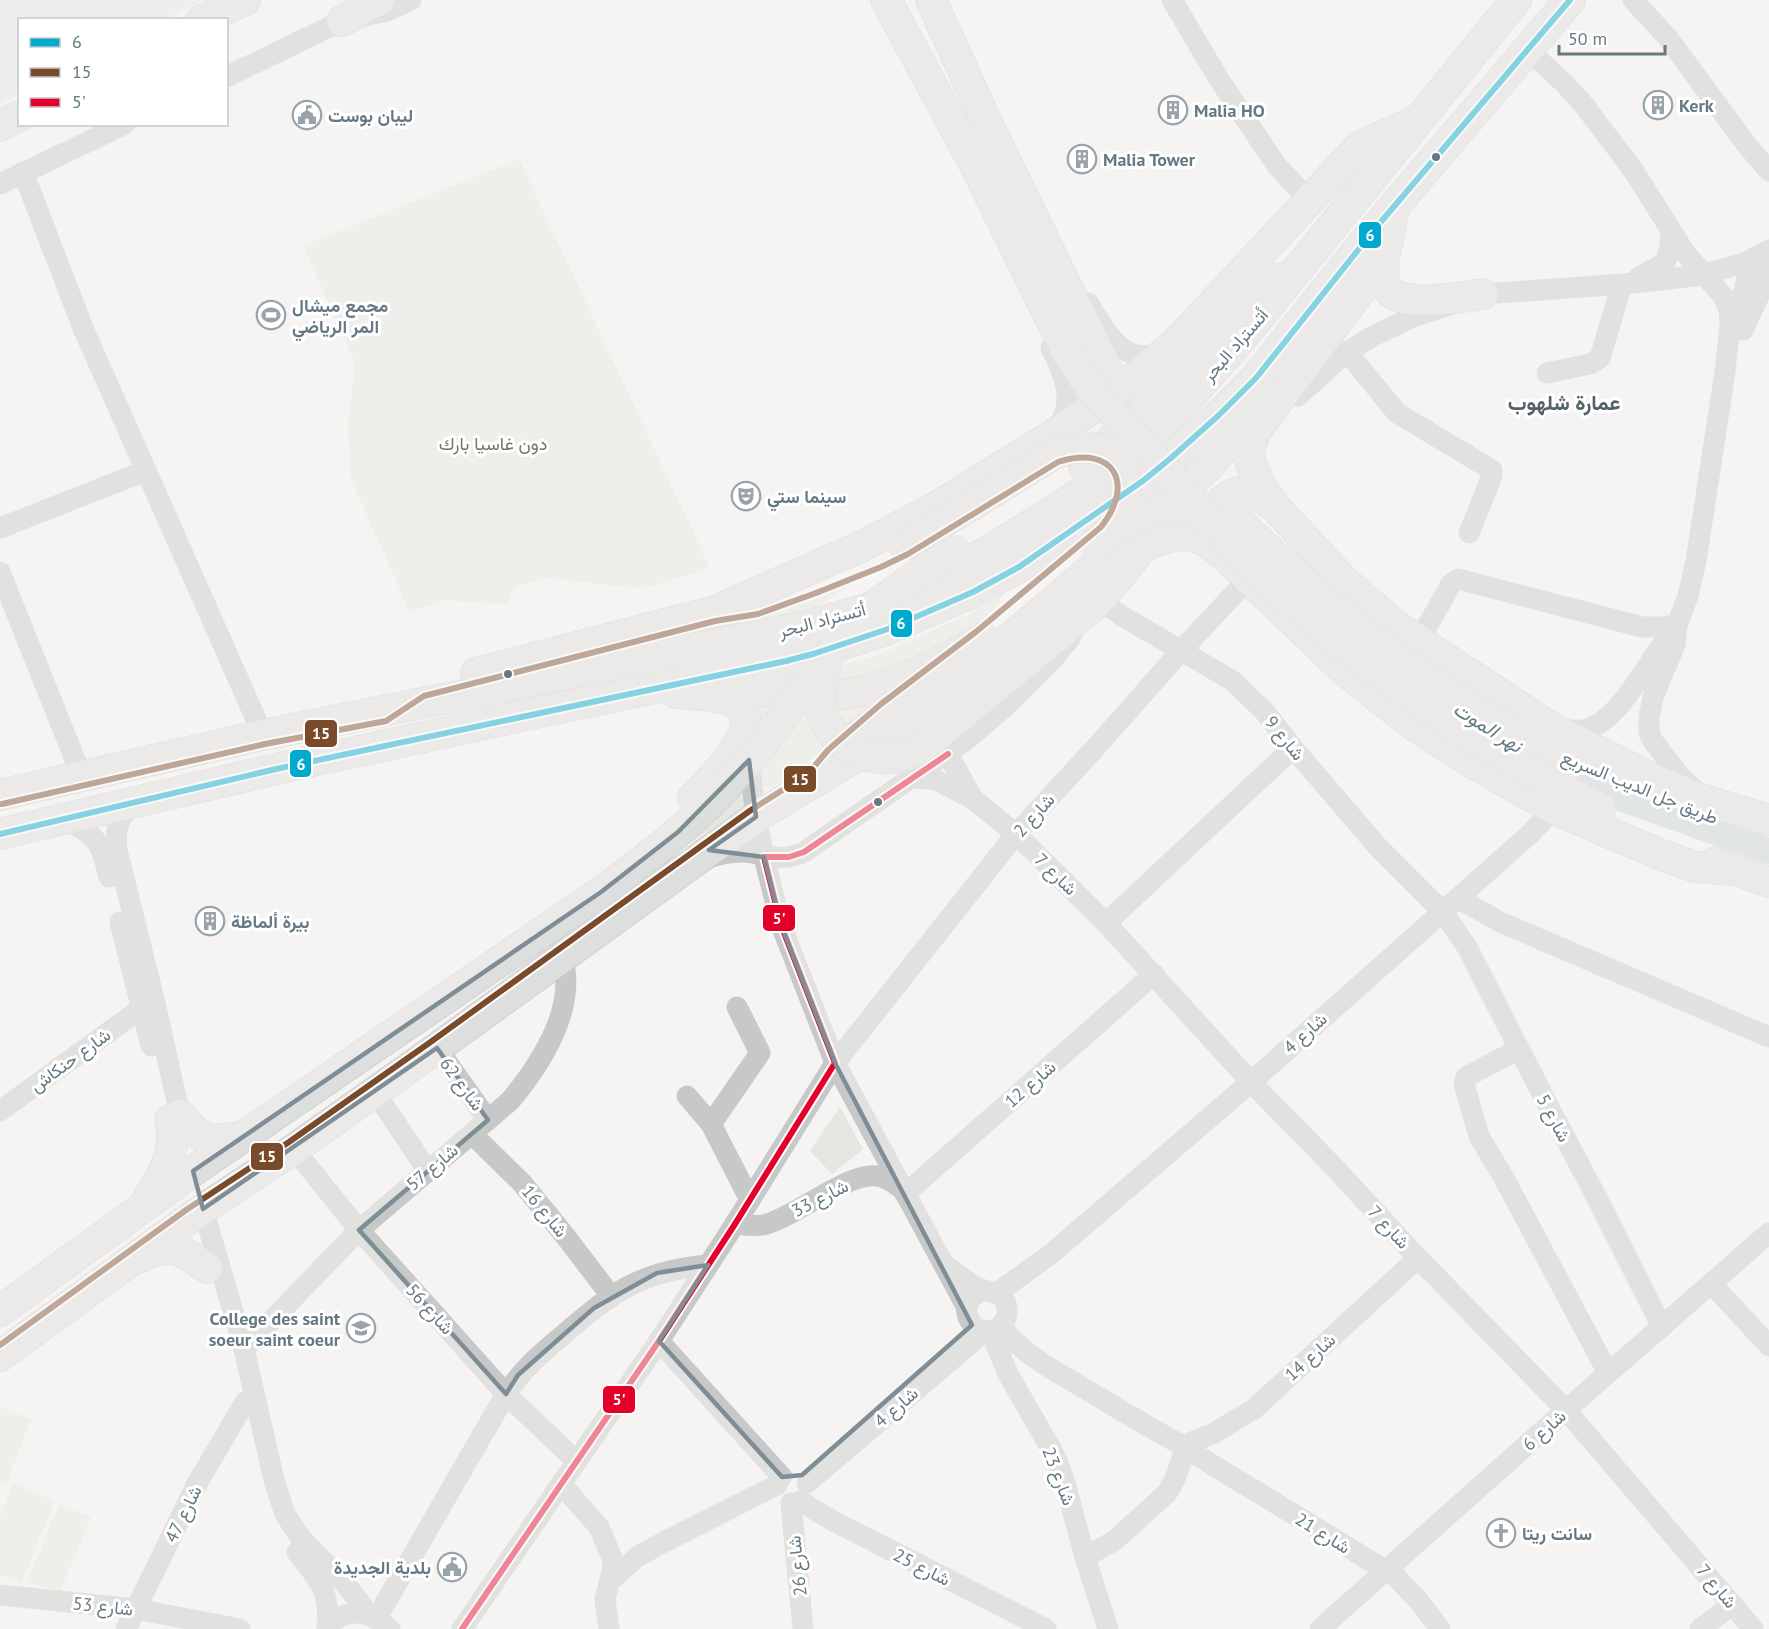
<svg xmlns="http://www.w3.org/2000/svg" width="1769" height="1629" font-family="'PT Sans',Vazirmatn,sans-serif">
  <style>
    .built { fill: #e5e6e6 }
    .green { fill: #e4e6e1 }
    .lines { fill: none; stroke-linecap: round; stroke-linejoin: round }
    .river { stroke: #c8d2d3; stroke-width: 26 }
    .highway-casing { stroke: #d1d1d1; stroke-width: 32 }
    .minor { stroke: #c7c9c9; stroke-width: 21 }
    .highway { stroke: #dddede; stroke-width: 30 }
    .highway-bridge-casing { stroke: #d1d1d1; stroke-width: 32; stroke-linecap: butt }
    .highway-bridge { stroke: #dddede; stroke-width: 30 }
    .bus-1-casing { stroke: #fff; stroke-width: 10 }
    .bus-2-casing { stroke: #fff; stroke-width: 10 }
    .bus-3-casing { stroke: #fff; stroke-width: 10 }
    .bus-1 { stroke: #00a9ce; stroke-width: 6 }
    .bus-2 { stroke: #7a4b2a; stroke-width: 6 }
    .bus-3 { stroke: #e4002b; stroke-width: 6 }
    .marked { fill: none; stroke: #7f8e96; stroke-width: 4.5; stroke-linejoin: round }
    .bus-dot { fill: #667983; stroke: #fff; stroke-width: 2 }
    .labels { text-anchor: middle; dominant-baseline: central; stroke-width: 6; stroke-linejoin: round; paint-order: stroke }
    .poi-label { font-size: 18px; font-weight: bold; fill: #667983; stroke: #fff; text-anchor: start }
    .street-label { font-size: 18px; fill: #667983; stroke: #fff }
    .park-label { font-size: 18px; fill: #6b7a64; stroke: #fff }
    .water-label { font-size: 20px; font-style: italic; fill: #617b7f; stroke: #fff }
    .quarter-label { font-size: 21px; font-weight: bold; fill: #536168; stroke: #fff }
    .line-badge { stroke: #fff; stroke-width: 2 }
    .badge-label { font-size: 16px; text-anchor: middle; font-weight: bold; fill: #fff }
  </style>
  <rect width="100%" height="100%" fill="#f5f4f3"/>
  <!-- built -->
  <path class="built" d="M0,0h204l-38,19 -146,1 -1,74 -19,10z"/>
  <!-- green -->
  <g class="green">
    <path d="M519,159l191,409 -68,21 -96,-11 -32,9 -7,18 -62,-5 -35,12 -59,-132 -3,-55 7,-62 -52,-117z"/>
    <path d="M854,581l-30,22 -20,10 -107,21 63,-19z"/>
    <path d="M1004,593l-4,8 -28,32 -89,48 -55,-1 11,-14 44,-13 84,-38z"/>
    <path d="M909,684l-119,92 -18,11 -11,-1 -15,-81z"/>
    <path d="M739,780l6,26 -120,81z"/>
    <path d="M840,1107l23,42 -31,25 -22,-23z"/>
    <path d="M0,1407l31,12 -25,66 -6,-2z"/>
    <path d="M14,1483l41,18 -34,83 -21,-9v-59z"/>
    <path d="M59,1504l32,13 -31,75 -33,-10z"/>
  </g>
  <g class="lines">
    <!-- river -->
    <path class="river" d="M1564,775l14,8 191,68"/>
    <!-- highway casing -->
    <g class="highway-casing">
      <g id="highway">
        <path d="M886,0l90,167 88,179"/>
        <path d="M931,0l56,123 128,263"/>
        <path d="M202,20l43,-20"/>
        <path d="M342,21l37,-21"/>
        <path d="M0,126l20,-10"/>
        <path d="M1394,209l-10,50 -129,173 -4,13 -2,11 3,11 10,22 15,20 66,71 52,45 155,102 103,52 51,21 65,20"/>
        <path d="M1384,259c0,9 -2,21 3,29 13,21 75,9 96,6"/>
        <path d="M1084,466l67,-64 105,-114 23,-10"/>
        <path d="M1221,542c-18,-22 1,-56 30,-49 9,2 16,9 24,14"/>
        <path d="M1146,546c16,-8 38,-15 55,-7 9,4 16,11 24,17l120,115 70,55 58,37 81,46 105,45 36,13 40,3"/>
        <path d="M713,612l151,-67 69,-36 114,-70 48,-33 45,-33 38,-32 182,-195 54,-24"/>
        <path d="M476,673l193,-50 44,-11 19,-3"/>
        <path d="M714,690c38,-3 77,7 115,5 57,-1 106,-30 154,-57"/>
        <path d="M676,693c17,2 39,1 55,8 44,19 -22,80 -38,97"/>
        <path d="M1515,733l60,30"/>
        <path d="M857,736l71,-56"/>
        <path d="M929,742l168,-139 38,-46"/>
        <path d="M1545,780l56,29"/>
        <path d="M0,795l263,-60 544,-109 72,-21 29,-12 67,-34 93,-57 64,-49 63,-62 47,-53 274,-338"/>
        <path d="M0,834l276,-65 301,-65 209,-43 27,-7 75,-25 85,-37 46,-25 65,-44 60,-43 27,-22 48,-43 37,-37 118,-148 196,-230"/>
        <path d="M1716,862l53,20"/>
        <path d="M180,1115c23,28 29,27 64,21"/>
        <path d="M148,1198c16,-24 30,-49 22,-78"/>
        <path d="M141,1257c30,-15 39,-8 66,11"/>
        <path d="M0,1311l193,-140 408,-279c43,-32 86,-64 123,-103"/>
        <path d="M0,1356l191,-139 103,-68 143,-101 319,-231 119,-72 65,-47 181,-154 86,-76 30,-36 13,-22 5,-29"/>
      </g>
    </g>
    <!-- minor -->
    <g class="minor">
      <path d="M1172,0l48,81 57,85 33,35"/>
      <path d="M1633,0l35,38 78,106 23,27"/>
      <path d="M1528,50l36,33 20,22 49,65 53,84 37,42 6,14 1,15 -5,47 -29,189 -8,35 -11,29 -2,20 -22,52 -4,21v15l4,8 25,33 19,19"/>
      <path d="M226,77l116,-56 45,-10 24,-11"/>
      <path d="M23,172l60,156 180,407"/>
      <path d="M0,184l125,-60"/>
      <path d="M1639,277l26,-14 5,-16 1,-16"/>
      <path d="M1088,303c18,28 37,68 77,47"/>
      <path d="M1735,327l13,-52 14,-20"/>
      <path d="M1743,330l26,-56"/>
      <path d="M1051,348c15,29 26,58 2,85"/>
      <path d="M1347,352l50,61 95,57v6l-23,57"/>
      <path d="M1547,373l43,-9 10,-6 22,-74"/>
      <path d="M1298,396l49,-44 28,-17 38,-18 70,-23 142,-10 77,-9 45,-13 22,-12"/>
      <path d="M0,528l145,-57"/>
      <path d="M0,572l82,205"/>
      <path d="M1099,600l23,16 111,65 32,31 28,36 84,98 65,65 25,36 83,162 48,91 64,127"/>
      <path d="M1419,641l32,-57 7,-5 184,48h20l15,-2"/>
      <path d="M1560,729c7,1 15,2 23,1 39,-7 68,-77 94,-105"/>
      <path d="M748,753l8,64 8,40 17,68 54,138 132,245"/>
      <path d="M948,754l25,45"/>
      <path d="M913,778l21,1 39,20 43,35 90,89 145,159 83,85 84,91 148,152 187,219"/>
      <path d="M138,801c-18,14 -24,25 -21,49l37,149 26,116"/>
      <path d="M62,818c35,18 38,21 47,59"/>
      <path d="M705,859c15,-5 32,-9 47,-6 19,4 34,8 52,-1l162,-112 41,-35 46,-46 18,-22"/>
      <path d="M1458,898l42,24 269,115"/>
      <path d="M120,922l31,124"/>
      <path d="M1106,923l187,-175"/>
      <path d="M437,1048l51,72"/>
      <path d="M1519,1049l-53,28 -2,7 15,52 26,44 103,193"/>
      <path d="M375,1092l52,78"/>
      <path d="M687,1096l24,28 39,76"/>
      <path d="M0,1111l150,-109"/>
      <path d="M711,1124l49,-71 -23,-46"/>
      <path d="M472,1134l50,49 44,54 45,59"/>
      <path d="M294,1149l65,81 147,164 70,67"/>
      <path d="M905,1194l249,-220"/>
      <path d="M203,1209l41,140 31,135 10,30 15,23 44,45 26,34"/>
      <path d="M735,1224c10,1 22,3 32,0 31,-9 81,-52 110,-48 10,1 17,7 25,13"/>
      <path d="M946,1266c11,8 22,17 35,23 6,3 12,2 17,5 6,4 9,10 9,16 1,6 -2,12 -7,16 -23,20 -52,-23 -17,-35"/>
      <path d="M1711,1283l58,63"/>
      <path d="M997,1293l55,-40 199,-171 279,-248 24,-25"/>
      <path d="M1001,1326c20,27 52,44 81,61 33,20 66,40 100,58"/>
      <path d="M995,1330l-1,10 14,34 42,73 8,16 7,20 20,74 23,72"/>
      <path d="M659,1341l123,136"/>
      <path d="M244,1349l115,-119 151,-129c31,-37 68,-94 52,-144"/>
      <path d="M1192,1442l22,-9 40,-24 164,-151"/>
      <path d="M1193,1453l202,123 24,25 21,28"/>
      <path d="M807,1483l178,-152"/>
      <path d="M561,1484l38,43 13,31 1,10 -8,31 4,30"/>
      <path d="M800,1501l33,20 213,108"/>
      <path d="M791,1503l12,126"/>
      <path d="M297,1552c23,30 31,33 31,74"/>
      <path d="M1085,1557l29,-16 53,-48 8,-14 9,-26"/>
      <path d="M609,1582l28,-25 25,-14 115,-58"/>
      <path d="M0,1595l136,14 104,20"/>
      <path d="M376,1619l130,-225c17,-25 34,-40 57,-59 50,-43 77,-64 145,-70"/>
      <path d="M126,1629l72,-147 47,-80"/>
      <path d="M327,1629c7,-13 25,-18 38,-15 9,2 18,10 25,15"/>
      <path d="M462,1629l197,-288 76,-117 100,-161 181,-229 81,-88 84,-95 67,-72"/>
      <path d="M1320,1629l246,-219 203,-177"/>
      <path d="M1700,1629l33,-25"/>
    </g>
    <!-- highway -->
    <use href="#highway" class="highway"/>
    <!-- highway-bridge casing -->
    <g class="highway-bridge-casing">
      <g id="highway-bridge">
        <path d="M1064,346l25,40 166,182 34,32 69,58 52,37 48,34 87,51"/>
        <path d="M1235,518c64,63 134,122 209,172 22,15 47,29 71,43"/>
        <path d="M1108,533c24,-16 57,-33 86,-21 5,2 11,7 16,10"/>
        <path d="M903,546l69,-41 82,-51c30,-13 70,-9 72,31 1,8 0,16 -3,24 -5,15 -16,26 -29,36"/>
        <path d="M829,661l-3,5c-2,10 -6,22 -6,32 2,46 52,73 93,54 5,-3 11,-7 16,-10"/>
        <path d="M724,789l36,-41 67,-92 45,-49 54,-38 30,-19"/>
      </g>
    </g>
    <!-- highway-bridge -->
    <use href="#highway-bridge" class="highway-bridge"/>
    <!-- bus-1 casing -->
    <g class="bus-1-casing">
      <path id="bus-1" d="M0,834l276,-65 510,-108 27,-7 75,-25 85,-37 46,-25 125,-87 27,-22 48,-43 37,-37 118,-148 196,-230"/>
    </g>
    <!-- bus-2 casing -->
    <g class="bus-2-casing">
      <path id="bus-2" d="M0,1345l186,-135 103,-68 143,-101 319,-231 57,-36 20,-24 53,-46 96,-73 124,-104c35,-44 12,-83 -43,-65l-150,92 -27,13 -65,26 -58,21 -43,7 -291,75 -38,25 -121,23 -263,60"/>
    </g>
    <!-- bus-3 casing -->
    <g class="bus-3-casing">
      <path id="bus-3" d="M462,1629l197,-288 76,-117 100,-161 -54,-138 -17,-68h25l15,-5 144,-98"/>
    </g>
    <!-- bus-1 -->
    <use href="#bus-1" class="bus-1"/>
    <!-- bus-2 -->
    <use href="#bus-2" class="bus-2"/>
    <!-- bus-3 -->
    <use href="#bus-3" class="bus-3"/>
  </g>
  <!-- marked area -->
  <path d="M0 0H1769V1629H0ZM749,760l7,57 -47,33 55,7 17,68 54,138 137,262 -170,150 -20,2 -123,-136 49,-76 -51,8 -63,35 -76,67 -12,19 -147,-164 129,-110 -51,-72 -234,161 -10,-38 408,-279 77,-60z" fill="#f5f4f3" fill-opacity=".55" fill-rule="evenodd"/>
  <path class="marked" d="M749,760l7,57 -47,33 55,7 17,68 54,138 137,262 -170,150 -20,2 -123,-136 49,-76 -51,8 -63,35 -76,67 -12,19 -147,-164 129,-110 -51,-72 -234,161 -10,-38 408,-279 77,-60z"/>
  <!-- icons -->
  <defs>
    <g id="building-ring" transform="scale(1.5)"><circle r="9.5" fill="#fff" stroke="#98a4aa" stroke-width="1.5"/><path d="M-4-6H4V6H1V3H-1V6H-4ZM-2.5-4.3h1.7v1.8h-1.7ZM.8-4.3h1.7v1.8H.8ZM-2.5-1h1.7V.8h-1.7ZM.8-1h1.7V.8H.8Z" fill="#98a4aa"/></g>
    <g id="civic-ring" transform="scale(1.5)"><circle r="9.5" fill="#fff" stroke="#98a4aa" stroke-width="1.5"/><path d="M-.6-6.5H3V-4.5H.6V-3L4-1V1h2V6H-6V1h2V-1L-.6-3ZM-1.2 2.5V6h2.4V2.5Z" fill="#98a4aa"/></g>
    <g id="stadium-ring" transform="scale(1.5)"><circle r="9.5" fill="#fff" stroke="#98a4aa" stroke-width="1.5"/><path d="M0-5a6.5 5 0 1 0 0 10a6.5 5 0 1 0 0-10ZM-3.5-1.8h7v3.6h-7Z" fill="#98a4aa"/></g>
    <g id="theatre-ring" transform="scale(1.5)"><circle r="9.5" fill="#fff" stroke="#98a4aa" stroke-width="1.5"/><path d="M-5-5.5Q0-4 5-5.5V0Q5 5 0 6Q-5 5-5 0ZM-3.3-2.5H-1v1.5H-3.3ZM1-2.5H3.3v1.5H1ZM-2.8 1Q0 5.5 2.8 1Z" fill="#98a4aa"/></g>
    <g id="school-ring" transform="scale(1.5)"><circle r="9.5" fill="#fff" stroke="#98a4aa" stroke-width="1.5"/><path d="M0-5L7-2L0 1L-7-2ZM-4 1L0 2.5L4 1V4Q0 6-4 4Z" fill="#98a4aa"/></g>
    <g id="church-ring" transform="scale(1.5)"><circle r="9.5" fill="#fff" stroke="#98a4aa" stroke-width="1.5"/><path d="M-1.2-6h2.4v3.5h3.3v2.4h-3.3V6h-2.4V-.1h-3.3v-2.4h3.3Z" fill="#98a4aa"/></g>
  </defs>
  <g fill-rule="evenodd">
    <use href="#building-ring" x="1658" y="105"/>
    <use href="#building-ring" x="1173" y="110"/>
    <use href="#civic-ring" x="307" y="115"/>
    <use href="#building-ring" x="1082" y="159"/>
    <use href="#stadium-ring" x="271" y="315"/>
    <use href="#theatre-ring" x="746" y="496"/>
    <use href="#building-ring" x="210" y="921"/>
    <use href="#school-ring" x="361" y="1328"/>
    <use href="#church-ring" x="1501" y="1533"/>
    <use href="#civic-ring" x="452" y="1567"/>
  </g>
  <!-- markers -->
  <g class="bus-dot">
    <circle cx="1436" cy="157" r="5"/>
    <circle cx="508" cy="674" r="5"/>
    <circle cx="878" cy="802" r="5"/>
  </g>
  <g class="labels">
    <!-- poi labels -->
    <g class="poi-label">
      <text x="1679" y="105">Kerk</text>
      <text x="1194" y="110">Malia HO</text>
      <text x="328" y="115">ليبان بوست</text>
      <text x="1103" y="159">Malia Tower</text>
      <text x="292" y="305">مجمع ميشال<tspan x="292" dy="21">المر الرياضي</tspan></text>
      <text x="767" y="496">سينما ستي</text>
      <text x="231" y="921">بيرة ألماظة</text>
      <text x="340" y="1318" text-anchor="end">College des saint<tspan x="340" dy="21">soeur saint coeur</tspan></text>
      <text x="1522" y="1533">سانت ريتا</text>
      <text x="431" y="1567" text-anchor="end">بلدية الجديدة</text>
    </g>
    <!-- street labels -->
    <g class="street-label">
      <text transform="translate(1235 345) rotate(-49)">أتستراد البحر</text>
      <text transform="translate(822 620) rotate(-15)">أتستراد البحر</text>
      <text transform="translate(1285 738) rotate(51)">شارع 9</text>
      <text transform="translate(1640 787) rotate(22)">طريق جل الديب السريع</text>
      <text transform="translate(1034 815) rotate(-48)">شارع 2</text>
      <text transform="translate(1056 874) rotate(44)">شارع 7</text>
      <text transform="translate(1305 1033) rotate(-42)">شارع 4</text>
      <text transform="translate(70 1060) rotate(-36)">شارع حنكاش</text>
      <text transform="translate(462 1084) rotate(54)">شارع 62</text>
      <text transform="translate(1030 1084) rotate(-41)">شارع 12</text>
      <text transform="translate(1554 1118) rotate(62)">شارع 5</text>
      <text transform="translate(432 1167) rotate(-40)">شارع 57</text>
      <text transform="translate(820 1198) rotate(-27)">شارع 33</text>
      <text transform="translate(545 1211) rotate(51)">شارع 16</text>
      <text transform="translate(1389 1227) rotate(47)">شارع 7</text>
      <text transform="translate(430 1309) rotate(48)">شارع 56</text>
      <text transform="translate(1310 1357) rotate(-42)">شارع 14</text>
      <text transform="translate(896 1407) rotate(-41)">شارع 4</text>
      <text transform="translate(1544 1430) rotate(-42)">شارع 6</text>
      <text transform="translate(1059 1476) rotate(69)">شارع 23</text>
      <text transform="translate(183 1514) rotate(-64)">شارع 47</text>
      <text transform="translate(1323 1533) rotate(32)">شارع 21</text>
      <text transform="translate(797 1566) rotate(-96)">شارع 26</text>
      <text transform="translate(922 1567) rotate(27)">شارع 25</text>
      <text transform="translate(1717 1586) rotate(50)">شارع 7</text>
      <text transform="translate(103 1606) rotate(6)">شارع 53</text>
    </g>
    <!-- park labels -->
    <g class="park-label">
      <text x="493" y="443">دون غاسيا بارك</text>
    </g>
    <!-- water labels -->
    <g class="water-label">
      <text transform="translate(1488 727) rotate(32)">نهر الموت</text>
    </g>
    <!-- quarter labels -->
    <g class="quarter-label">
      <text x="1564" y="402">عمارة شلهوب</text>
    </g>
  </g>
  <g class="line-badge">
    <rect x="1358" y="221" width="24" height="28" rx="6" fill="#00a9ce"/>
    <rect x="890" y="609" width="23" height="29" rx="6" fill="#00a9ce"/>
    <rect x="304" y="719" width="34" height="29" rx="6" fill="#7a4b2a"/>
    <rect x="289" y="749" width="23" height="29" rx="6" fill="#00a9ce"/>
    <rect x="783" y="765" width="34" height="28" rx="6" fill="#7a4b2a"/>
    <rect x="762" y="904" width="34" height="28" rx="6" fill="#e4002b"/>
    <rect x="250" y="1142" width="34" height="29" rx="6" fill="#7a4b2a"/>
    <rect x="602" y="1385" width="34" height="29" rx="6" fill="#e4002b"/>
  </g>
  <g class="badge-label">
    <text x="1370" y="241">6</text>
    <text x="901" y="629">6</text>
    <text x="321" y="739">15</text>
    <text x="301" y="770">6</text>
    <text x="800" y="785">15</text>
    <text x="779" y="924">5'</text>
    <text x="267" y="1162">15</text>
    <text x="619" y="1405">5'</text>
  </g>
  <!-- legend -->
  <rect x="18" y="18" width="210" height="108" fill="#ffffff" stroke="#c2c9cd" stroke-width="1.5"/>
  <rect x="30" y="38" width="30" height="9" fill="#00a9ce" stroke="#c2c9cd" stroke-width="1.5"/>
  <text x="72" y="48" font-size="18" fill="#667983">6</text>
  <rect x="30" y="68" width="30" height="9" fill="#7a4b2a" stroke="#c2c9cd" stroke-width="1.5"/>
  <text x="72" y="78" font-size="18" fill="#667983">15</text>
  <rect x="30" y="98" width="30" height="9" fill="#e4002b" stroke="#c2c9cd" stroke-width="1.5"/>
  <text x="72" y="108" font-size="18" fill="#667983">5'</text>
  <!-- scale -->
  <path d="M1559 45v9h106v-9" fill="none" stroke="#667983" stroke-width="3"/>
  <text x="1568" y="45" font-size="18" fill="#667983" stroke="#ffffff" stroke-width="4.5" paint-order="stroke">50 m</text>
</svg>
